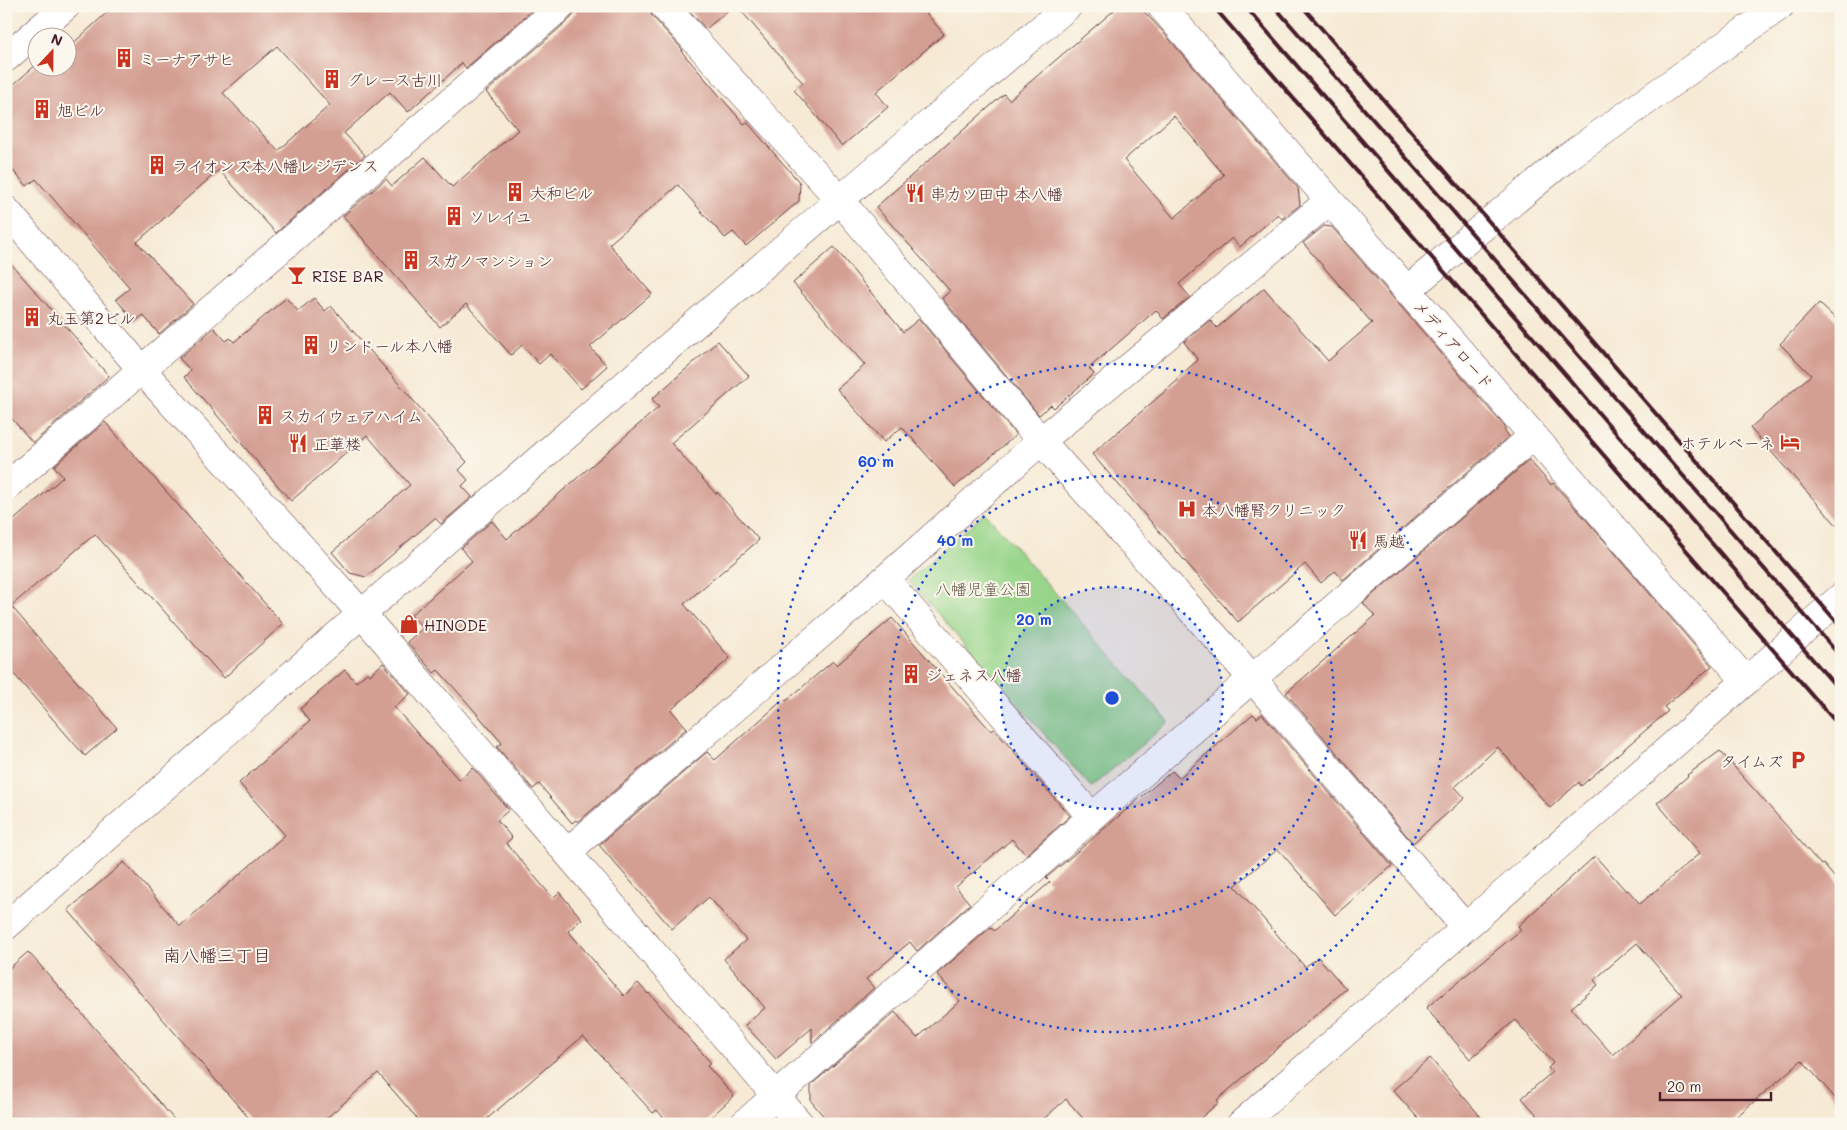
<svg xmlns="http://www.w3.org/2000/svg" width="1847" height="1130" font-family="Mali,'Klee One',sans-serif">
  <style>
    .green { fill: #98d58a; stroke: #717a5a }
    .building { fill: #d49f93; fill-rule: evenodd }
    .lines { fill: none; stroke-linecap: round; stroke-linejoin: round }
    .minor-casing { stroke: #643d44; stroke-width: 29 }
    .tertiary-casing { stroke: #643d44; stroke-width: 29 }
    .minor { stroke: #fff; stroke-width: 28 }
    .tertiary { stroke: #fff; stroke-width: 28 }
    .rail { stroke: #4a1f2b; stroke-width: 4 }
    .ring { fill: none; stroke: #1d4ed8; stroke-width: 2.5; stroke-dasharray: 2.5 5 }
    .labels { text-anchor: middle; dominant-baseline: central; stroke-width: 4; stroke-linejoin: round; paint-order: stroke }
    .poi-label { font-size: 16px; fill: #4a1f2b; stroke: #fbf7ec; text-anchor: start }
    .street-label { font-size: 16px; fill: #4a1f2b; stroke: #fbf7ec }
    .park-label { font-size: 16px; fill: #615648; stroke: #fbf7ec }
    .neighbourhood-label { font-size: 18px; fill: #4a1f2b; stroke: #fbf7ec }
    .centre { fill: #1d4ed8; stroke: #fbf7ec; stroke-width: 2.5 }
    .ring-label { font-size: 15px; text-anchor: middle; font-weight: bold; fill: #1d4ed8; stroke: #fbf7ec; stroke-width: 4; stroke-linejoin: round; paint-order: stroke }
  </style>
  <rect width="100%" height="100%" fill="#fbf7ec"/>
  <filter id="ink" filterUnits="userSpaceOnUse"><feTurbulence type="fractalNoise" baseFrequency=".02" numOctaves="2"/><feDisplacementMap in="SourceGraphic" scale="10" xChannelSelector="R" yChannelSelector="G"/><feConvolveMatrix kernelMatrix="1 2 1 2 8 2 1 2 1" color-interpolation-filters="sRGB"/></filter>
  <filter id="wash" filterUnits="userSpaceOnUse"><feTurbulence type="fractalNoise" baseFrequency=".0096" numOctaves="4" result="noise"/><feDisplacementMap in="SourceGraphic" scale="20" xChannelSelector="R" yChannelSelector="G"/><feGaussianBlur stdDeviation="1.12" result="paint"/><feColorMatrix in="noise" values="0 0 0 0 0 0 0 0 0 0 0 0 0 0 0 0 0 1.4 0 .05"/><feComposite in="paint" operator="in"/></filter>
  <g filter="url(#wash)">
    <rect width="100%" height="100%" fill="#f6ead5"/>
    <!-- green -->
    <path class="green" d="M985,513l184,209 -78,65 -183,-207z"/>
    <g id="blocks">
      <!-- building -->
      <g class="building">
        <path d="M114,6h423l-71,62 -4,-5 -54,49 -18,-20 -46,41 21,22 -89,78 -57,-63 -82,72 56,62 -34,30 -16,-19 -8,7 -19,-23 14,-11 -94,-109 -9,7 -21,-23v-72l31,-27 1,4 5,2 2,-2h23v-20zM277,46l53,59 -52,46 -55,-58z"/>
        <path d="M576,6h73l3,10 31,34 -2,1 63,73 3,-2 53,61 -1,18 -53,45 -13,-14 -8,6 -47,-53 -69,59 43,50 -62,53 17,19 -26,23 -31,-35 -11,10 -17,-19 -11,10 -45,-51 -26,23 -97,-111 43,-37 6,7 33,-29 27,30 66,-57 -32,-38 85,-74 5,-6z"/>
        <path d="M685,6h48l-27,23z"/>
        <path d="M737,6h183l24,28 -68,58 12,15 -46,39 -48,-56 9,-7z"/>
        <path d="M1119,6h20l24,26 135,156 2,17 -18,14 -4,-5 -38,33 -8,-9 -53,46 11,13 -27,22 -7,-9 -67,58 5,6 -40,34 -3,-3 -12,10 -97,-117 8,-7 -74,-84 128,-113 5,6zM1174,116l50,59 -50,43 -50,-58z"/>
        <path d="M1324,226l8,1 173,200v4l4,5 -166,144 -8,-9 -14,12 -16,-19 -67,58 -146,-168 85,-73 -1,-2 22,-19 -14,-18 26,-22 7,8 47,-40 64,73 44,-38 -69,-80z"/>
        <path d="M834,247l69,85 16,-13 97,116 -61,52 -53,-60 -18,15 -47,-53 28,-24 -72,-82z"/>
        <path d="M6,258l103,118 -76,67 -27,-31z"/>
        <path d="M286,298l12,13 16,-13 11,13 6,-5 136,156 -8,8 9,10 -6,6 10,11 -31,27 -6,-6 -69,59 -16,-4 -18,-21 78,-67 -43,-50 -76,66 -107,-124 7,-6 -12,-13 35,-30 12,13 4,-3 4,4z"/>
        <path d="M1819,303l22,21v206l-91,-102 61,-53 -31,-31z"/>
        <path d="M718,341l31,35 -78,67 45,51 1,-2 42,48 -75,64 46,54 -59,52 16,18 -109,94 -2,-2 -4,3 -33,-39 -6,5 -36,-42 5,-4 -37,-43 -27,-30 -4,3 -27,-31 16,-14 -12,-13 61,-54 -11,-13 31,-27 15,18 152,-132 -7,-8z"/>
        <path d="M105,422l178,202 -59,54 -129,-144 -84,72 106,122 -32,28 -79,-91v-138l57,-50 -9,-11z"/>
        <path d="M1529,460l22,25 2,-2 36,40 123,143 -48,41 4,4 -87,75 -2,-4 -29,26 -52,-61 -43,40 10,11 -52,45 -127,-150 89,-77 -12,-13z"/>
        <path d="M892,618l99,113 3,-2 76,87 -44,39 -14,-16 -56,48 14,17 -53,47 -7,-9 -44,37 8,9 -62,55v-15l-36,31 -31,-34 20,-17 -41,-49 22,-19 -37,-43 -37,32 -73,-84 108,-93 8,8 69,-61 2,2 47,-40 4,4z"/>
        <path d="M383,663l27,31 -16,13 65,73 14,-12 36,42 -12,10 15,18 -6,5 47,55 6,-6 23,27 -14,12 56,65 14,-13 10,11 1,-1 62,70 -4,3 27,30 -31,28h-34l-12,-14 -4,3 -70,-77 -102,88h-59l-44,-51 -58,51h-66l-186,-214 56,-48 56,64 105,-91 -46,-52 71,-62 -10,-12 45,-39 11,12 12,-10 2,3z"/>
        <path d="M1253,714l4,4 5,-4 130,152 -57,49 -57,-66 -43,37 70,81 13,-10 28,32 -129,111 2,2 -25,22h-106l-22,-25 -28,25h-208l-19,-23v-16l84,-73 22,26 43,-37 -23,-27 54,-47 3,4 56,-49 -4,-4 126,-107 7,7z"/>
        <path d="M1720,751l101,114 2,-1 18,21v220l-39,-45 -74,64h-183l-23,-26 30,-26 -4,-4 5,-5 -38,-43 -45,39 -44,-51 95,-78 -3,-4 77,-70 31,35 2,-1 12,14 60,-51 -43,-50 31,-27 -1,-1zM1637,943l45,52 -69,60 -42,-47 27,-23 -4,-5z"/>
        <path d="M28,952l11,12 139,160h-172v-153z"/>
        <path d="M1430,1058l57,66h-64l-30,-34z"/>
      </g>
    </g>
  </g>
  <g filter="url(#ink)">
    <use href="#blocks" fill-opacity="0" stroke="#643d44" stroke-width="1"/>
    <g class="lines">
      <!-- minor casing -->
      <g class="minor-casing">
        <g id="minor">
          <path d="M664,6l175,193 202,242 211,237 213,249"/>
          <path d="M1161,6l585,675 95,-84"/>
          <path d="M1407,290l159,-132 214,-152"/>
          <path d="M6,487l555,-481"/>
          <path d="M885,579l207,238"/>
          <path d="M567,852l318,-273 156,-138 288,-240"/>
          <path d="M6,926c352,-310 704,-618 1062,-920"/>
          <path d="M744,1124l348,-307 441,-381"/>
        </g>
      </g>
      <!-- tertiary casing -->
      <g class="tertiary-casing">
        <g id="tertiary">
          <path d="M6,58l60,-52"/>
          <path d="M6,210l136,160 219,243 439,511"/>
          <path d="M1241,1124l505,-443"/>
        </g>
      </g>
      <!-- minor -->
      <use href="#minor" class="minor"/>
      <!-- tertiary -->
      <use href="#tertiary" class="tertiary"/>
      <!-- rail -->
      <g class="rail">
        <path d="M1213,6l628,722"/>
        <path d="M1245,6l596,686"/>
        <path d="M1274,6l567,651"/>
        <path d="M1302,6l539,621"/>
      </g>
    </g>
  </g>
  <!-- distance rings -->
  <circle cx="1112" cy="698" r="111" fill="#1d4ed8" fill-opacity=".12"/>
  <g class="ring">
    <circle cx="1112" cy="698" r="111"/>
    <circle cx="1112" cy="698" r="222"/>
    <circle cx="1112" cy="698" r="334"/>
  </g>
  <!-- icons -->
  <defs>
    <g id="building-bare" transform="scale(1.5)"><path d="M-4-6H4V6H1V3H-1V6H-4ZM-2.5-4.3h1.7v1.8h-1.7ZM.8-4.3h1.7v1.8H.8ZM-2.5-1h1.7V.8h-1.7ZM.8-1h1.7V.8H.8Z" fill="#c8321e" stroke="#fbf7ec" stroke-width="2.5" paint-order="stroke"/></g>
    <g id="restaurant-bare" transform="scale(1.5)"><path d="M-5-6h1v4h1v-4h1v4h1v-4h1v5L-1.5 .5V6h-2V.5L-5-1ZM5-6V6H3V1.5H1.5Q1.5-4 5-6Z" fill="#c8321e" stroke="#fbf7ec" stroke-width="2.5" paint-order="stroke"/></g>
    <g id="bar-bare" transform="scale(1.5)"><path d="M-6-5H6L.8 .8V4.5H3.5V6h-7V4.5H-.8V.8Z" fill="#c8321e" stroke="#fbf7ec" stroke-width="2.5" paint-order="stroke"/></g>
    <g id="hotel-bare" transform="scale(1.5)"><path d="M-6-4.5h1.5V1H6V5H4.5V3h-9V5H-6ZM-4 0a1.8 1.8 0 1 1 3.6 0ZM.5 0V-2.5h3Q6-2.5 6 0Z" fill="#c8321e" stroke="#fbf7ec" stroke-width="2.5" paint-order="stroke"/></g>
    <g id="hospital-bare" transform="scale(1.5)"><path d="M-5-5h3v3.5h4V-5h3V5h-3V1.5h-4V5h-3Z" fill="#c8321e" stroke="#fbf7ec" stroke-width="2.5" paint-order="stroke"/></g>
    <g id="shop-bare" transform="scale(1.5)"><path d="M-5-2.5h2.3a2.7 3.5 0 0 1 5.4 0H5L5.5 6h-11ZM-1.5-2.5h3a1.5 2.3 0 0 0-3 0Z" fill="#c8321e" stroke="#fbf7ec" stroke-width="2.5" paint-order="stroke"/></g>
    <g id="parking-bare" transform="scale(1.5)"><path d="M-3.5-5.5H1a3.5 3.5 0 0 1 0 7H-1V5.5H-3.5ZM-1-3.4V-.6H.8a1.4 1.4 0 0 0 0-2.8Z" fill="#c8321e" stroke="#fbf7ec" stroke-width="2.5" paint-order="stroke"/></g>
  </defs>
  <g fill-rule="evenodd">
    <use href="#building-bare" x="124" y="58"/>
    <use href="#building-bare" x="332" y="79"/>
    <use href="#building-bare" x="42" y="109"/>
    <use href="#building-bare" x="157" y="165"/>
    <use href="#building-bare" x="515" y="192"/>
    <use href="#restaurant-bare" x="915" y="193"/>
    <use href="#building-bare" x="454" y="216"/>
    <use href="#building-bare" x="411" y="260"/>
    <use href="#bar-bare" x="297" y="275"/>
    <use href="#building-bare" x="32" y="317"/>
    <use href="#building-bare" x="311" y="345"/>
    <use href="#building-bare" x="265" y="415"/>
    <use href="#hotel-bare" x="1790" y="442"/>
    <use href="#restaurant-bare" x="298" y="443"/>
    <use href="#hospital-bare" x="1187" y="509"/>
    <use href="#restaurant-bare" x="1358" y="540"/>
    <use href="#shop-bare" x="409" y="624"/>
    <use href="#building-bare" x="911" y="674"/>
    <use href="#parking-bare" x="1798" y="760"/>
  </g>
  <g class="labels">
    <!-- poi labels -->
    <g class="poi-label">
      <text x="139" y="58">ミーナアサヒ</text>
      <text x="347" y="79">グレース古川</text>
      <text x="57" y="109">旭ビル</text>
      <text x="172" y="165">ライオンズ本八幡レジデンス</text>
      <text x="530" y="192">大和ビル</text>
      <text x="930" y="193">串カツ田中 本八幡</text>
      <text x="469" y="216">ソレイユ</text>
      <text x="426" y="260">スガノマンション</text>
      <text x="312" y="275">RISE BAR</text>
      <text x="47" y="317">丸玉第2ビル</text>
      <text x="326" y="345">リンドール本八幡</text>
      <text x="280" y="415">スカイウェアハイム</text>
      <text x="1775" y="442" text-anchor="end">ホテルベーネ</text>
      <text x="313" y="443">正華楼</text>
      <text x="1202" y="509">本八幡腎クリニック</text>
      <text x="1373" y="540">馬越</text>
      <text x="424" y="624">HINODE</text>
      <text x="926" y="674">ジェネス八幡</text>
      <text x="1783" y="760" text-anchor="end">タイムズ</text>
    </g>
    <!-- street labels -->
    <g class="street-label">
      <text transform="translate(1454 344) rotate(49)">メディアロード</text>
    </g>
    <!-- park labels -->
    <g class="park-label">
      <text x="983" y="588">八幡児童公園</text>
    </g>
    <!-- neighbourhood labels -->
    <g class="neighbourhood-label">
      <text x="217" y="955">南八幡三丁目</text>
    </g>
  </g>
  <circle cx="1112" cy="698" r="8" class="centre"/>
  <g class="ring-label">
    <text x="876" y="467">60 m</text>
    <text x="955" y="546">40 m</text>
    <text x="1034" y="625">20 m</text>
  </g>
  <!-- margin -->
  <rect width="1847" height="1130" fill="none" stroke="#fbf7ec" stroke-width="25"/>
  <!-- north arrow -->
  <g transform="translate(52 52) rotate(22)"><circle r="24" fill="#fbf7ec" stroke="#b4a19f"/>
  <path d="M0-4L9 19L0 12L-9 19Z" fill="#c8321e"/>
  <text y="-8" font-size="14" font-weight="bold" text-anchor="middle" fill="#4a1f2b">N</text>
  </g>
  <!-- scale -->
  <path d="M1660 1092v8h111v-8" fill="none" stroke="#4a1f2b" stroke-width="2.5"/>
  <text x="1667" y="1092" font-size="15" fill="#4a1f2b" stroke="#fbf7ec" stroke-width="4" paint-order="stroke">20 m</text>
</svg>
